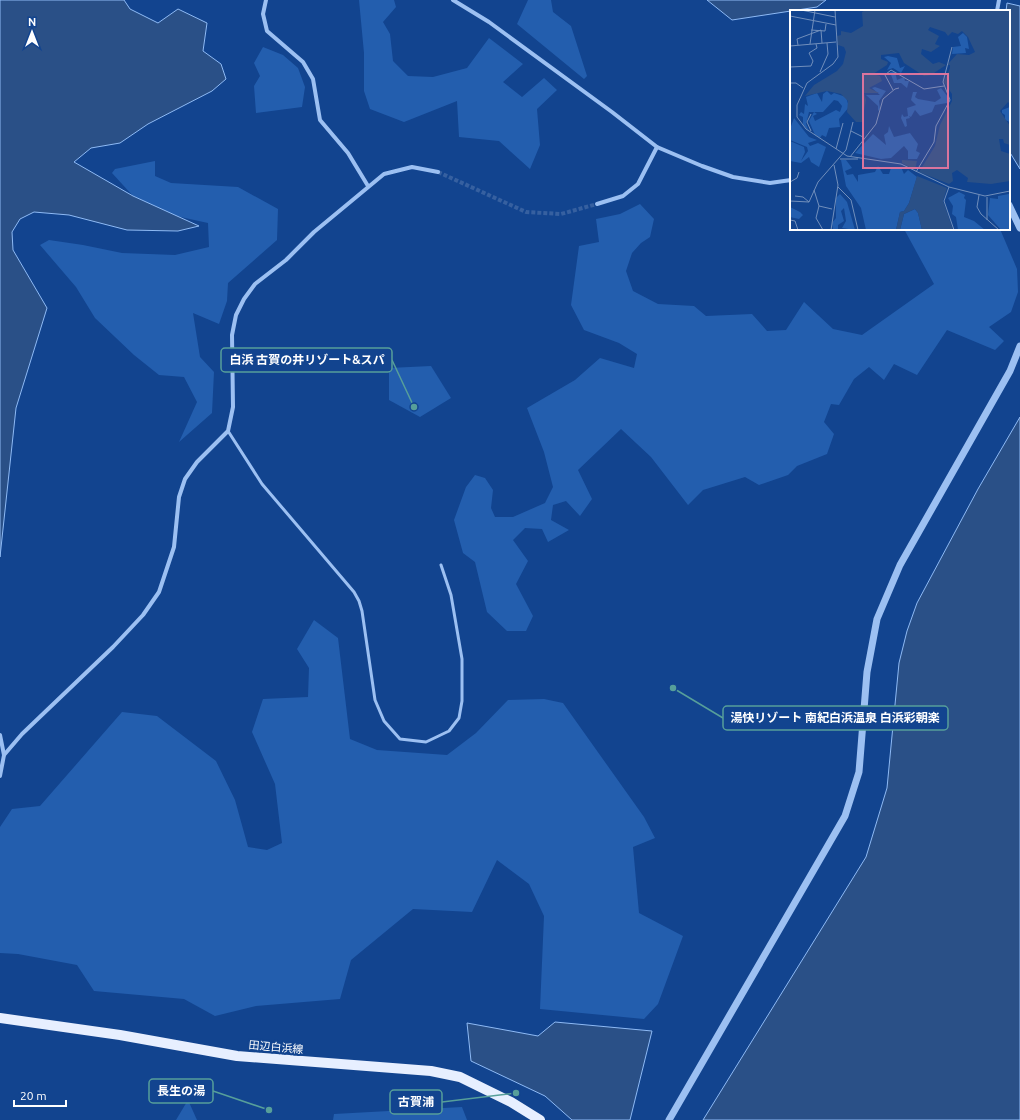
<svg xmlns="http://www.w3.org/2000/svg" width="1020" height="1120" font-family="Ubuntu,'Noto Sans JP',sans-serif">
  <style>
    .green { fill: #235eae }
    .water { fill: #2a5087; stroke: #8ebaf5 }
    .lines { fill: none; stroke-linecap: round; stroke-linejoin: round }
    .minor-tunnel { stroke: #3660a0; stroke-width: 4; stroke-dasharray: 4 2; stroke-linecap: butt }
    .service { stroke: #9cc0f2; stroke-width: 3 }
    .minor { stroke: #9cc0f2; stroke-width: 4 }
    .tertiary { stroke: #9cc0f2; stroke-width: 7 }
    .primary { stroke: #e7efff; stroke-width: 10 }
    .labels { text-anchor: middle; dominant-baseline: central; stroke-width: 4; stroke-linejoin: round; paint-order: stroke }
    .street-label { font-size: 11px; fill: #fff; stroke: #12448f }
    .inset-road { fill: none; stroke: #718fbc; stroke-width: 1 }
    .view { fill: #da749d; fill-opacity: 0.15; stroke: #da749d; stroke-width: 2 }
    .inset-edge { fill: none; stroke: #fff; stroke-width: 2 }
    .leader { fill: none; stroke: #579f9a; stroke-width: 1.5 }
    .callout-dot { fill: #579f9a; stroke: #12448f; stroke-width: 1.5 }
    .callout { fill: #12448f; stroke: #579f9a; stroke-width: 1.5 }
    .callout-label { font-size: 12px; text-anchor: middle; font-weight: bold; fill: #fff }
  </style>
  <rect width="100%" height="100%" fill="#12448f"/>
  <!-- green -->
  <g class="green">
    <path d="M359,0h35l2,7 -13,15 7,12 3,27 15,15 25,1 34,-9 22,-30 34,26 -20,18 19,15 22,-19 13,12 -20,19 3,36 -10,24 -31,-28 -40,-4 -2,-36 -53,21 -34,-13 -6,-18v-38z"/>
    <path d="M528,0h23l2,12 18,14 16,50 -3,3 -67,-55z"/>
    <path d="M263,47l20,8 15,13 7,19 -3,20 -46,6 -2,-27 6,-10 -6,-13z"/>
    <path d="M155,161v15l16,7 67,4 40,22 -1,31 -49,43 -1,18 -8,23 -26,-11 7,44 14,15 -2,41 -33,29 18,-40 -13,-25 -25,-2 -25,-20 -39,-37 -19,-31 -36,-42 9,-5 34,5 39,8 53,2 34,-8 -1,-24 -32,-7 -43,-20 -21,-23 3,-4z"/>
    <path d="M640,204l14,15 -4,18 -9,6 -9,10 -6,18 7,20 25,13 36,2 12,10 46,-2 15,17 19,-1 18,-28 29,27 29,6 72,-51 -30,-55h96l17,40 1,23 -7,20 -22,15 15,14 -9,9 -48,-20 -30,45 -23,-11 -10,16 -15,-13 -15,12 -15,26 -8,-1 -7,18 10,12 -7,20 -30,12 -9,9 -29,10 -14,-8 -42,13 -15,15 -37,-48 -30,-28 -43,41 14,29 -12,17 -14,-15 -13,4 -2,15 18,10 -21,12 -6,-13 -17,-1 -12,12 15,21 -12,23 17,32 -7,15h-19l-20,-19 -12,-50 -12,-9 -9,-33 12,-33 9,-12 10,3 8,12 -2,18 4,9h18l32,-14 8,-16 -9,-35 -17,-44 48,-28 25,-22 34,10 3,-14 -18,-11 -35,-13 -13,-25 8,-59 20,-4 -3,-23 24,-5z"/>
    <path d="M431,366l20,32 -31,19 -31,-17v-32z"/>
    <path d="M314,620l24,18 12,101 27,11 70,5 29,-22 32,-33 36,-1 19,4 81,114 11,21 -22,9 6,66 44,23 -25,68 -14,15 -104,-10 4,-93 -15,-32 -32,-24 -25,52 -59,-3 -62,51 -11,39 -84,7 -41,10 -31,-17 -90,-8 -17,-26 -59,-11 -18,-1v-126l12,-18 28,-3 82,-94 35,4 59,45 19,39 13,47 19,3 15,-7 -7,-59 -23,-52 11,-33 45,-2 1,-29 -12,-19z"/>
    <path d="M188,1100l9,20h-21z"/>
    <path d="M462,1107l5,13h-134l1,-6z"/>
  </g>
  <!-- water -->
  <g class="water">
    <path d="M0,0h124l6,9 28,14 20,-14 29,14 -4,28 18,13 5,15 -14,12 -64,33 -28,19 -29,5 -17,14 59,34 66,30 -21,5 -51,-1 -58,-15 -35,-3 -14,7 -8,13 1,18 34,58 -31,100 -16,149z"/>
    <path d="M707,0h119l-9,7 -85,13z"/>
    <path d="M1007,3l13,3v163l-11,-18v-140h-3z"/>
    <path d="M1020,417v703h-317l163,-263 21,-69 12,-125 8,-32 10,-28 61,-114z"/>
    <path d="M555,1022l97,9 -22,89h-58l-27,-24 -74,-35 -4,-38 71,13z"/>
  </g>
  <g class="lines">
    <!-- minor-tunnel -->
    <path class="minor-tunnel" d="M438,172l88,40 35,2 36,-10"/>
    <!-- service -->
    <path class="service" d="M228,431l34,53 92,108 5,9 3,10 13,89 9,21 16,18 26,3 23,-11 10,-13 3,-17v-42l-11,-64 -10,-30"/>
    <!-- minor -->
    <g class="minor">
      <path d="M266,0l-3,14 4,17 36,31 10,17 7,41 28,33 20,33"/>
      <path d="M453,0l36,22 123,90 45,35 45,19 31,11 37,6 21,-3"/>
      <path d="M997,11l2,-11"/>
      <path d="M597,204l26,-8 15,-12 19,-37"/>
      <path d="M0,735l4,20 -4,21"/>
      <path d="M4,755l18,-21 91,-87 30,-32 16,-23 15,-45 5,-50 6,-18 12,-17 31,-31 5,-24 -1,-72 4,-20 8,-16 11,-15 31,-24 28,-28 70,-58 28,-7 26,5"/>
    </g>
    <!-- tertiary -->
    <g class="tertiary">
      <path d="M1009,205l11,23"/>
      <path d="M669,1120l176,-304 14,-44 8,-100 10,-53 23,-54 110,-194 10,-25"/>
    </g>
    <!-- primary -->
    <path class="primary" d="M0,1018l120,17 117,21 194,15 29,6 51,25 29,18"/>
  </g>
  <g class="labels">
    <!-- street labels -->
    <g class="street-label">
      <text transform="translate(276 1047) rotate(5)">田辺白浜線</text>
    </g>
  </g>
  <!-- overview -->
  <g transform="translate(790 10)">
    <rect width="220" height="220" fill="#12448f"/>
    <path d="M173,23l4,4 2,12 -4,-1 1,5 -14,1 1,-7 8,-1 -3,-9zM98,46l9,2 3,10 5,-2 -4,7 -8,-5 -6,2 4,-7 -7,-6zM100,62h5l2,8 7,-3 1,4h4l-2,7 -6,-5h-7zM85,77l11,4 -7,10 1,8 -2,2v-5l-12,-11h14l-8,-7zM151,78l7,9 -1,6 -12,2 -3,7 -12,4 -5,-6 -4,7 -2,-1 1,2 -4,1 1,7 -2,1 -4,-9 1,-4 2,3 4,-1 -1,-8 9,-3 -5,-5 2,-8h4l-2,5 3,2 17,3 6,-4 -4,-8zM37,81l4,4 3,-2 12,4 3,10 -10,12 1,8 -11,1 -3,9 -4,-2 -2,3 -5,-3 -6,-14 5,-9 3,2 -4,2 2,5 21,-11 4,2 2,-6 -4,-5 -4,-1 -11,12h-14l-3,12 3,7 -6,-6v-8l-4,-2 2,-3 3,2 1,-10 3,2 -2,-9 11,-4 5,9 1,-8zM220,97v15l-5,-2v-5l-3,-2v-3zM4,108l15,19 8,3 -9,3 2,3 8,-3 8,4 -7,20 -8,-5 -2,-5 -8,6 -11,-2v-20l14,6 1,5 -4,9 7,-10 -1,-4 -17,-7v-11zM99,116l5,11 16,-4 8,11 -2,7 4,2 -3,6h-9v-8l-4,-5 -13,12 -10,1 -26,-6 18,-19 13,11 -2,-10 4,-3zM51,150h5l6,8 -7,3 2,4 6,-1 5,8v-7l17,-3 3,-6 5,8h6l2,-6 10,-1 3,7 4,-4 9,7 -8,26 -5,8 -4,1 -4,18h-30l-5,-22 -15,-22zM169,182l6,3 -1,3 2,2 -2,17 10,4 11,9h-27l-2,-13 -4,-3 1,-8 -5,-8zM50,184l7,8 8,28 -13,-2 4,-7 -2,-13 -3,3 3,10 -6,4v5h-5l-1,-7 4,-5v-20zM219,184l1,36h-9l-13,-15 2,-17 8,1v-3zM0,197l10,5 3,3 -4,4 -9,-2zM125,199l3,4 4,17h-22l4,-16z" fill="#235eae"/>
    <path d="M76,0h144v94l-2,-2 -8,9 10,15v19l-6,-2 -1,-4h-4l2,12 9,3v27l-19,3 -24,-2 1,-4 -11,-8 -5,3 1,8 -4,3 -30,-12 16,-26 5,-21 12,-24v-7l-8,-12 6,-14v-3h-3l10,-11 12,1 6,-3 -7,-15 -6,-6 -4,3 -6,-2 -4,4 -3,-4 -15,-5 -2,3 11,6 -4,8 5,2 -9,6 -9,-3 -1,5 12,10 6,-2 7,3 -15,10 -7,1 -20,-13 -5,-10 -18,2v4l7,3 -1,3 -14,9 7,2 2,5 -13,7 10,5h-15l2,7 -4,22h-6l-9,-10 1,-11 -7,-7 -14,-3 -22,5 9,-11 23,-14 6,-7 3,-12 -2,-5 -6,-2 -1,-9 4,-1v-4l10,2 12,-7 -1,-14zM112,150l15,1 -2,9 -13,-7zM127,166l30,12 -4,13 10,29h-31l-4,-17 -3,-4 -11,5 -4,16h-4l4,-18 4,-1 5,-8z" fill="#2a5087"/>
    <path class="inset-road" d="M11,0l34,7M45,0l3,47 -5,7 -26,19 -10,22v12l9,12 41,27 54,8 48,23 36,9 25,-5M0,6l46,9M21,20l14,1 1,-7M20,34l5,-34M8,35l-1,-6 24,-9 1,13M0,36l46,-4M0,57l21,-1 2,-5 -4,-8 8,-5 -1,-4M30,62l8,-18 -1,-11M0,73h6l7,5M103,80l-8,-15 6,-5 33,19 20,-3M21,121l-4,-9 4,-8M61,121l12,6M46,139l7,-26M60,147l26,-33 7,-25 12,-10 4,-1M50,149h18M126,162l18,-30 2,-16 14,-26 -7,-18 9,-35M0,172l7,-4 2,-6M48,177l13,13 7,30M159,177l-5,14 10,29M24,180l5,16 -3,12 7,12M189,185l-2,12 4,7 18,16M5,186l8,1 6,5M0,191l19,1 9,-20 28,-32 7,-28M29,196l13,3M0,210l5,1 3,9M197,210v-23M41,220l7,-45 -4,-20"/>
    <path class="view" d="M73,64h85v94h-85z"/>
    <rect width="220" height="220" class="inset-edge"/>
  </g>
  <!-- callouts -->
  <path class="leader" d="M414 407L392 360M673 688L723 718M269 1110L213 1091M516 1093L442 1102"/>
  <g class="callout-dot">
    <circle cx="414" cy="407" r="4"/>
    <circle cx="673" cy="688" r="4"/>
    <circle cx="269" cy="1110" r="4"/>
    <circle cx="516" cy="1093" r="4"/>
  </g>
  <g class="callout">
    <rect x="221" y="348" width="171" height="24" rx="4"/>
    <rect x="723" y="706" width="225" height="24" rx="4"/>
    <rect x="149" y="1079" width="64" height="24" rx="4"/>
    <rect x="390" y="1090" width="52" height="24" rx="4"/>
  </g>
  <g class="callout-label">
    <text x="307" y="364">白浜 古賀の井リゾート&amp;スパ</text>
    <text x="835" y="722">湯快リゾート 南紀白浜温泉 白浜彩朝楽</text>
    <text x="181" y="1095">長生の湯</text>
    <text x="416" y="1106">古賀浦</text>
  </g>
  <!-- north arrow -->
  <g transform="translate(32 32)" stroke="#12448f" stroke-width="3" paint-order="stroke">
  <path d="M0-3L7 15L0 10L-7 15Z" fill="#ffffff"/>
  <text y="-6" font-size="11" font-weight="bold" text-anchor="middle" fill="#ffffff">N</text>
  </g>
  <!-- scale -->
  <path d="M14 1100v6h52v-6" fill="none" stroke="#ffffff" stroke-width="2"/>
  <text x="20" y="1100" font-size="12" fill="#ffffff" stroke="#12448f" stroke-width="3" paint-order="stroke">20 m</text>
</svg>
